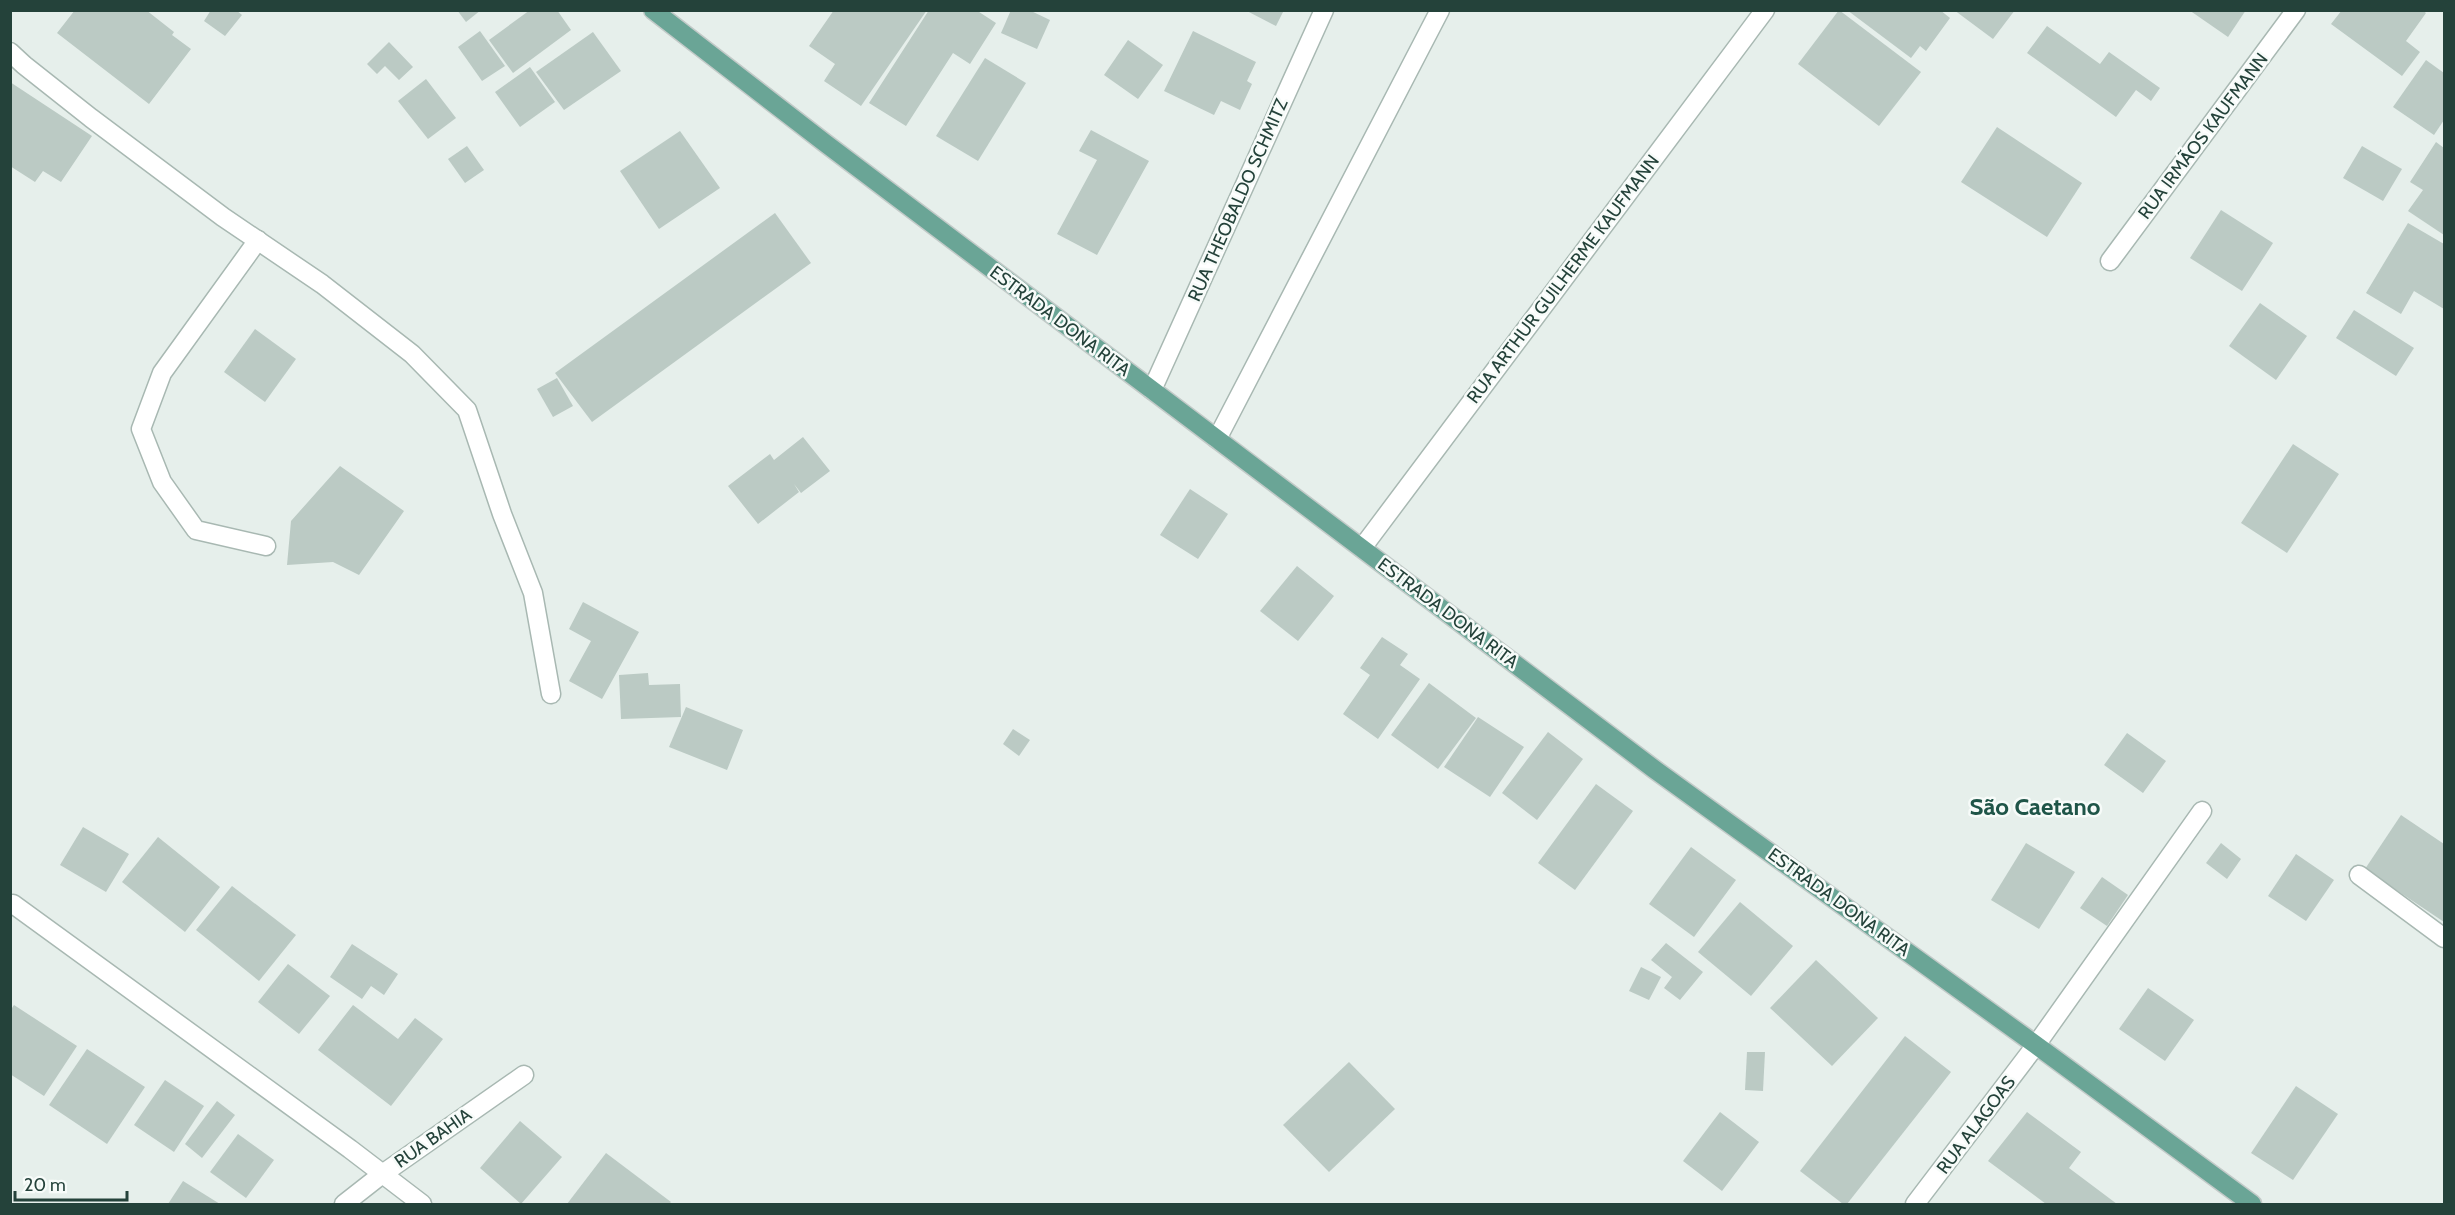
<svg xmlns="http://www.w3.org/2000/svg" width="2455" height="1215" font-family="Cabin,sans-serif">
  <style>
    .building { fill: #bbcac4 }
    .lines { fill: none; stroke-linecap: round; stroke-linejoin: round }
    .minor-casing { stroke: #a8b8b2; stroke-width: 21 }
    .major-casing { stroke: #c2cac8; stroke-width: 21 }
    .minor { stroke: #fff; stroke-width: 18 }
    .major { stroke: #6aa596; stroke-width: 18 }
    .labels { text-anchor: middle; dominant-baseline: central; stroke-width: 5; stroke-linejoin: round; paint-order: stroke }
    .street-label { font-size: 18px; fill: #24423a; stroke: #f7fbf9 }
    .district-label { font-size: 24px; font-weight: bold; fill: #1f5548; stroke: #f7fbf9 }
  </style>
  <rect width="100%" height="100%" fill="#e6efeb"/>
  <!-- building -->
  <g class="building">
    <path d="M75,10h71l28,22 -2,3 19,14 -42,55 -92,-71z"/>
    <path d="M211,10h25l6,5 -17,21 -21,-15z"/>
    <path d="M457,10h24l-15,12z"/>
    <path d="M530,10h27l14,20 -58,43 -24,-33z"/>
    <path d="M834,10h93l-66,96 -37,-25 11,-17 -26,-18z"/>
    <path d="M929,10h47l20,13 -26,41 -17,-11 -47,73 -37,-23z"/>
    <path d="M1011,10h18l21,10 -13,29 -36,-16z"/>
    <path d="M1245,10h39l-8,16z"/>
    <path d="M1839,10l82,62 -42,54 -81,-62z"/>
    <path d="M1847,10h93l10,8 -24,33 -6,-5 -9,12z"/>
    <path d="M1954,10h61l-22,29z"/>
    <path d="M2189,10h57l-18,27z"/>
    <path d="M2342,10h80l4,3 -20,28 14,11 -18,24 -71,-52z"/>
    <path d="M2047,26l53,38 9,-12 51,36 -9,13 -15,-11 -20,27 -89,-64z"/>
    <path d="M480,31l25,35 -23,15 -24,-34z"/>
    <path d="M1193,31l63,31 -9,19 5,3 -12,26 -19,-9 -7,14 -50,-24z"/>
    <path d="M593,32l28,39 -57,39 -28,-38z"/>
    <path d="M1128,40l35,25 -25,34 -34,-24z"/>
    <path d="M389,42l24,25 -14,13 -14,-14 -8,8 -10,-10z"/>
    <path d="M985,58l41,25 -48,78 -42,-25z"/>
    <path d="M2426,60l18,13v47l-10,15 -41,-28z"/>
    <path d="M530,67l25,35 -35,25 -25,-35z"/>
    <path d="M426,79l30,39 -28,21 -30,-38z"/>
    <path d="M10,82l82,54 -31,46 -18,-11 -8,11 -25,-16z"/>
    <path d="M1997,127l85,56 -35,54 -86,-55z"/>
    <path d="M1091,130l58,31 -52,94 -40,-21 40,-74 -18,-9z"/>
    <path d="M680,131l40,57 -61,41 -39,-58z"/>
    <path d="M2436,142l8,6v87l-36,-24 15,-21 -13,-8z"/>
    <path d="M467,146l17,24 -19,13 -17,-24z"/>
    <path d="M2362,146l40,23 -19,32 -40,-23z"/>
    <path d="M2221,210l52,33 -31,48 -52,-33z"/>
    <path d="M775,213l36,50 -219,159 -37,-49z"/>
    <path d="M2408,223l36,21v65l-30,-18 -13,23 -35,-21z"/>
    <path d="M2260,303l47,33 -31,44 -47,-34z"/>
    <path d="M2354,310l60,38 -18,28 -60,-38z"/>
    <path d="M255,329l41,30 -31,43 -41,-30z"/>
    <path d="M557,378l16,28 -20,11 -16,-28z"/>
    <path d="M803,437l27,34 -29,22 -7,-9 5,8 -41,32 -30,-38 42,-32 4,6z"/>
    <path d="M2293,444l46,30 -52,79 -46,-30z"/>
    <path d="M340,466l64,45 -45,64 -26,-13 -46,3 4,-44z"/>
    <path d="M1190,489l38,25 -30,45 -38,-24z"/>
    <path d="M1297,566l37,30 -36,45 -38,-30z"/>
    <path d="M583,602l56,30 -37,67 -33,-18 22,-40 -22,-12z"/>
    <path d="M1382,637l26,17 -8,11 20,14 -42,60 -35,-25 27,-39 -10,-7z"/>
    <path d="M648,673l1,12 31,-1 1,33 -60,2 -2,-44z"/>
    <path d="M1429,683l47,35 -38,51 -47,-34z"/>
    <path d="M686,707l57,23 -16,40 -58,-23z"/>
    <path d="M1478,717l46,30 -34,50 -46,-30z"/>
    <path d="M1013,729l17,11 -11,16 -16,-12z"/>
    <path d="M1548,732l35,27 -46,61 -35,-27z"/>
    <path d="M2127,733l39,28 -23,32 -39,-28z"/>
    <path d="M1596,784l37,27 -58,79 -37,-27z"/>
    <path d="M2401,815l43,29v78l-79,-53z"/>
    <path d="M83,827l46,27 -23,38 -46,-27z"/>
    <path d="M158,837l62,50 -35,45 -63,-50z"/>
    <path d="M2026,843l49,29 -36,57 -48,-29z"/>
    <path d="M2221,843l20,16 -14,20 -21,-16z"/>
    <path d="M1691,847l45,33 -42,57 -45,-33z"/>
    <path d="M2296,854l38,26 -28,41 -38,-25z"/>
    <path d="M2102,877l26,18 -21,31 -27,-18z"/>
    <path d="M232,886l64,49 -37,46 -63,-51z"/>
    <path d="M1740,902l53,44 -42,50 -53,-44z"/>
    <path d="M1666,943l37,29 -23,28 -16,-12 8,-11 -21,-17z"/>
    <path d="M352,944l46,30 -14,21 -13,-9 -9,13 -32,-22z"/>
    <path d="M1816,960l62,58 -46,48 -62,-58z"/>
    <path d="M288,964l42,32 -31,38 -41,-32z"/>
    <path d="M1641,967l20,10 -12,23 -20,-9z"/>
    <path d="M2148,988l46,32 -29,41 -46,-32z"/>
    <path d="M14,1005l63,41 -33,50 -34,-22v-63z"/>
    <path d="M353,1005l45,34 17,-21 28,21 -52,67 -73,-56z"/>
    <path d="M1905,1036l46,36 -104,132h-4l-43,-33z"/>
    <path d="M87,1049l58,38 -38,57 -58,-39z"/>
    <path d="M1747,1052h18l-2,39 -18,-1z"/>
    <path d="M1349,1062l46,47 -66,63 -46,-47z"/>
    <path d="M165,1080l39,26 -30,46 -40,-27z"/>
    <path d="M2296,1086l42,28 -45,66 -42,-27z"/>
    <path d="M217,1101l18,14 -33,43 -17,-14z"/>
    <path d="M1720,1112l39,30 -37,49 -39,-30z"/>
    <path d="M2027,1112l54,40 -12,16 48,36h-71l-58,-43z"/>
    <path d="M520,1121l42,36 -41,47 -41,-36z"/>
    <path d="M238,1134l36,26 -28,38 -36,-26z"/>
    <path d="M606,1153l65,49 -2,2h-102z"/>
    <path d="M183,1181l37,23h-52z"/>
  </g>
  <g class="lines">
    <!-- minor casing -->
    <g class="minor-casing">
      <g id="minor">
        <path d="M10,52l14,13 67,53 132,99 99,67 90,70 55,56 35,104 31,79 18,101"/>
        <path d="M258,240l-96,133 -21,56 21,53 34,48 70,16"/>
        <path d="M2110,261l186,-251"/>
        <path d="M1152,390l172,-380"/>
        <path d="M1217,439l223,-429"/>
        <path d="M1362,548l403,-538"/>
        <path d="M2359,875l85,63"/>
        <path d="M13,904l337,245 72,55"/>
        <path d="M344,1204l37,-29 143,-100"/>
        <path d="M1915,1204l121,-159 166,-234"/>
      </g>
    </g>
    <!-- major casing -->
    <g class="major-casing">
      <path id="major" d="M653,10l172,133 829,626 382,276 216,159"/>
    </g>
    <!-- minor -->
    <use href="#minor" class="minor"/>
    <!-- major -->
    <use href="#major" class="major"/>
  </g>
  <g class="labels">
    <!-- street labels -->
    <g class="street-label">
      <text transform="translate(2203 136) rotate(-53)">RUA IRMÃOS KAUFMANN</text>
      <text transform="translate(1238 200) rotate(-66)">RUA THEOBALDO SCHMITZ</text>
      <text transform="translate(1563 279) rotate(-53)">RUA ARTHUR GUILHERME KAUFMANN</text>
      <text transform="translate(1060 321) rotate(37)">ESTRADA DONA RITA</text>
      <text transform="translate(1448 613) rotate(37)">ESTRADA DONA RITA</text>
      <text transform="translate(1839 902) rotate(36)">ESTRADA DONA RITA</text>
      <text transform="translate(1976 1125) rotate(-53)">RUA ALAGOAS</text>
      <text transform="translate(433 1138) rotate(-35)">RUA BAHIA</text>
    </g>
    <!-- district labels -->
    <g class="district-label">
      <text x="2035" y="806">São Caetano</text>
    </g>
  </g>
  <!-- border -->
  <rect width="2455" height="1215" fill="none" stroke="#24423a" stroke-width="24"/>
  <!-- scale -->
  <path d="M15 1191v9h112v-9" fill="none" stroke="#24423a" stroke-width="3"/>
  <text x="24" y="1191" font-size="18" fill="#24423a" stroke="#f7fbf9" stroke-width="4.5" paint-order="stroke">20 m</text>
</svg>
